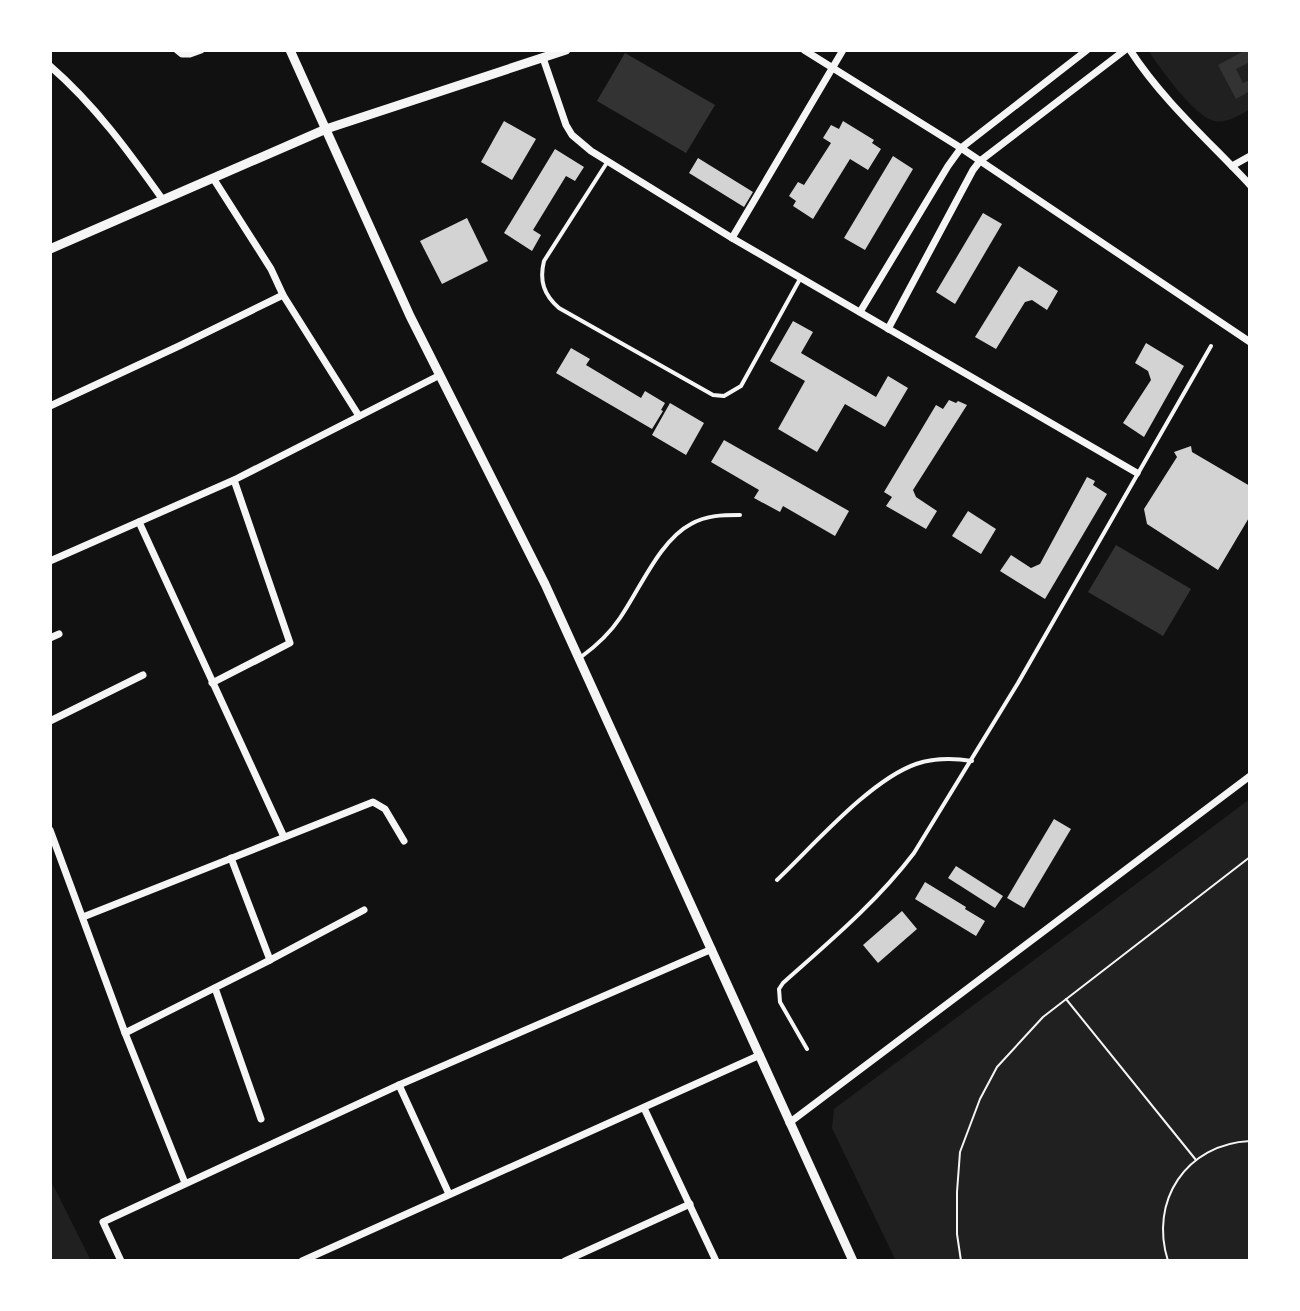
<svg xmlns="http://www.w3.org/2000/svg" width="1300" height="1311" font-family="'Fira Sans',sans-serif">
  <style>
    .green { fill: #202020 }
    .water { fill: #333 }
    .building { fill: #d3d3d3 }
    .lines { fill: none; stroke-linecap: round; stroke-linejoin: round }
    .path { stroke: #f5f5f5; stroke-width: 2 }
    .service { stroke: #f5f5f5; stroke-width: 4 }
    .minor { stroke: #f5f5f5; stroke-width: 7 }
    .tertiary { stroke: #f5f5f5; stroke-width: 9 }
  </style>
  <rect width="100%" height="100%" fill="#111"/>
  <!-- green -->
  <g class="green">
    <path d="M1148,50h102v59c-10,6 -24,15 -36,12 -20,-5 -55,-54 -66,-71z"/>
    <path d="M1250,799v462h-354l-64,-133 2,-19z"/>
    <path d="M50,1179l41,82h-41z"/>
  </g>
  <!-- water -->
  <g class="water">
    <path d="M1246,50h4v12l-14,7 7,14 7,-3v11l-14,8 -18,-34z"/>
    <path d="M625,53l90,52 -29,48 -89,-52z"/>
    <path d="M1116,545l75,44 -28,47 -75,-44z"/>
  </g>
  <!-- building -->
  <g class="building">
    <path d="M504,121l32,18 -24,41 -31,-18z"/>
    <path d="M843,121l31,19 -2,3 9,6 -13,21 -18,-11 -37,60 -20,-13 3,-5 -7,-5 9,-14 6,3 27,-42 -8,-5 8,-13 8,4z"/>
    <path d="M555,149l29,18 -9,14 -9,-5 -33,54 8,5 -9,16 -28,-18z"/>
    <path d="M893,156l20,13 -48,81 -21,-12z"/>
    <path d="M698,158l55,34 -9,15 -55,-34z"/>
    <path d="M983,213l19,11 -47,80 -19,-12z"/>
    <path d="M467,218l21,43 -46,23 -22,-43z"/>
    <path d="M1019,266l39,25 -11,19 -15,-10 -7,2 -29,47 -21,-12z"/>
    <path d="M793,321l20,11 -12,21 75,44 12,-21 20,12 -23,39 -40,-23 -28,48 -39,-23 27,-48 -35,-20z"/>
    <path d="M1146,343l38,23 -40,71 -21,-14 28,-43 -3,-9 -13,-8z"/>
    <path d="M571,348l19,11 -4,6 55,33 4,-7 20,12 -4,7 2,1 -11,18 -96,-56z"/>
    <path d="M949,400l7,3 2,-2 9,4 -54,85 3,7 21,14 -11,18 -40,-23 6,-9 -8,-5 52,-87 7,4z"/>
    <path d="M670,403l34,20 -18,32 -34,-20z"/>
    <path d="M724,440l125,71 -14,25 -52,-30 -3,6 -26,-14 5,-8 -48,-28z"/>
    <path d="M1191,446l1,6 58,34v30l-32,54 -71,-46 -3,-15 33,-52 -3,-5z"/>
    <path d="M1087,477l8,4 -2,4 14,9 -62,105 -45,-28 11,-16 20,13 9,-4z"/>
    <path d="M968,511l28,18 -15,25 -29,-18z"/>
    <path d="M1054,819l17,10 -47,79 -17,-10z"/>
    <path d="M956,866l47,30 -8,12 -47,-30z"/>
    <path d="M925,882l41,25 -1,2 20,12 -9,15 -61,-37z"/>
    <path d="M902,911l15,18 -39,34 -15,-18z"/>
  </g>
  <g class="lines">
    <!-- path -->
    <g class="path">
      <path d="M1066,999l130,161"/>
      <path d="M961,1261l-4,-27v-42l3,-40 20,-53 17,-32 46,-50 207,-160"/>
      <path d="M1168,1261c-19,-60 18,-117 82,-120"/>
    </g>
    <!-- service -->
    <g class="service">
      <path d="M608,161l-64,100c-5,20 0,34 15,47l154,87 11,1 17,-10 59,-107"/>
      <path d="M581,657c15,-11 29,-24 39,-39 20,-29 40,-78 71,-94 16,-9 32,-9 49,-9"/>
      <path d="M777,880c36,-34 93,-100 139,-116 18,-6 37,-6 56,-3"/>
      <path d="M807,1049l-27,-47 -1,-13 4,-6c46,-41 93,-80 131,-130l104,-170 193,-337"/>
    </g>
    <!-- minor -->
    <g class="minor">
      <path d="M177,50l5,4h8l11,-4"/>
      <path d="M804,50l157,98 289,194"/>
      <path d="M1130,50c33,51 79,91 120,135"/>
      <path d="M543,58l23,67 6,10 19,16 141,87 405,235"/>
      <path d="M50,66c45,39 79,86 113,134"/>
      <path d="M1232,166l18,-10"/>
      <path d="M213,178l58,91 12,26 76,121"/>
      <path d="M732,238l111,-188"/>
      <path d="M860,312l88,-146 13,-18 126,-98"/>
      <path d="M888,329l85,-159 7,-9 145,-111"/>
      <path d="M50,406l129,-60 104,-51"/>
      <path d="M139,522l145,315"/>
      <path d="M50,561l184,-81 206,-105"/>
      <path d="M50,638l9,-4"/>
      <path d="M212,683l78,-40 -56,-163"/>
      <path d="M50,721l93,-46"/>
      <path d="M50,830l75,203 60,150"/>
      <path d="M231,858l39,102"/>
      <path d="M83,917l290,-115 12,7 19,32"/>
      <path d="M215,988l46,131"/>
      <path d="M125,1033l145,-73 94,-50"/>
      <path d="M399,1085l50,109"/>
      <path d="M644,1108l72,153"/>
      <path d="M789,1123l461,-347"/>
      <path d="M121,1261l-18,-39 296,-137 313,-136"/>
      <path d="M302,1261l458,-206"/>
      <path d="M565,1261l125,-57"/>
    </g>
    <!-- tertiary -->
    <g class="tertiary">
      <path d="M290,50l120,266 135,268 308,677"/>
      <path d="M50,249l276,-120 240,-79"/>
    </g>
  </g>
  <!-- border -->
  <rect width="1300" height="1311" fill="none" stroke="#ffffff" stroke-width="104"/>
</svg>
